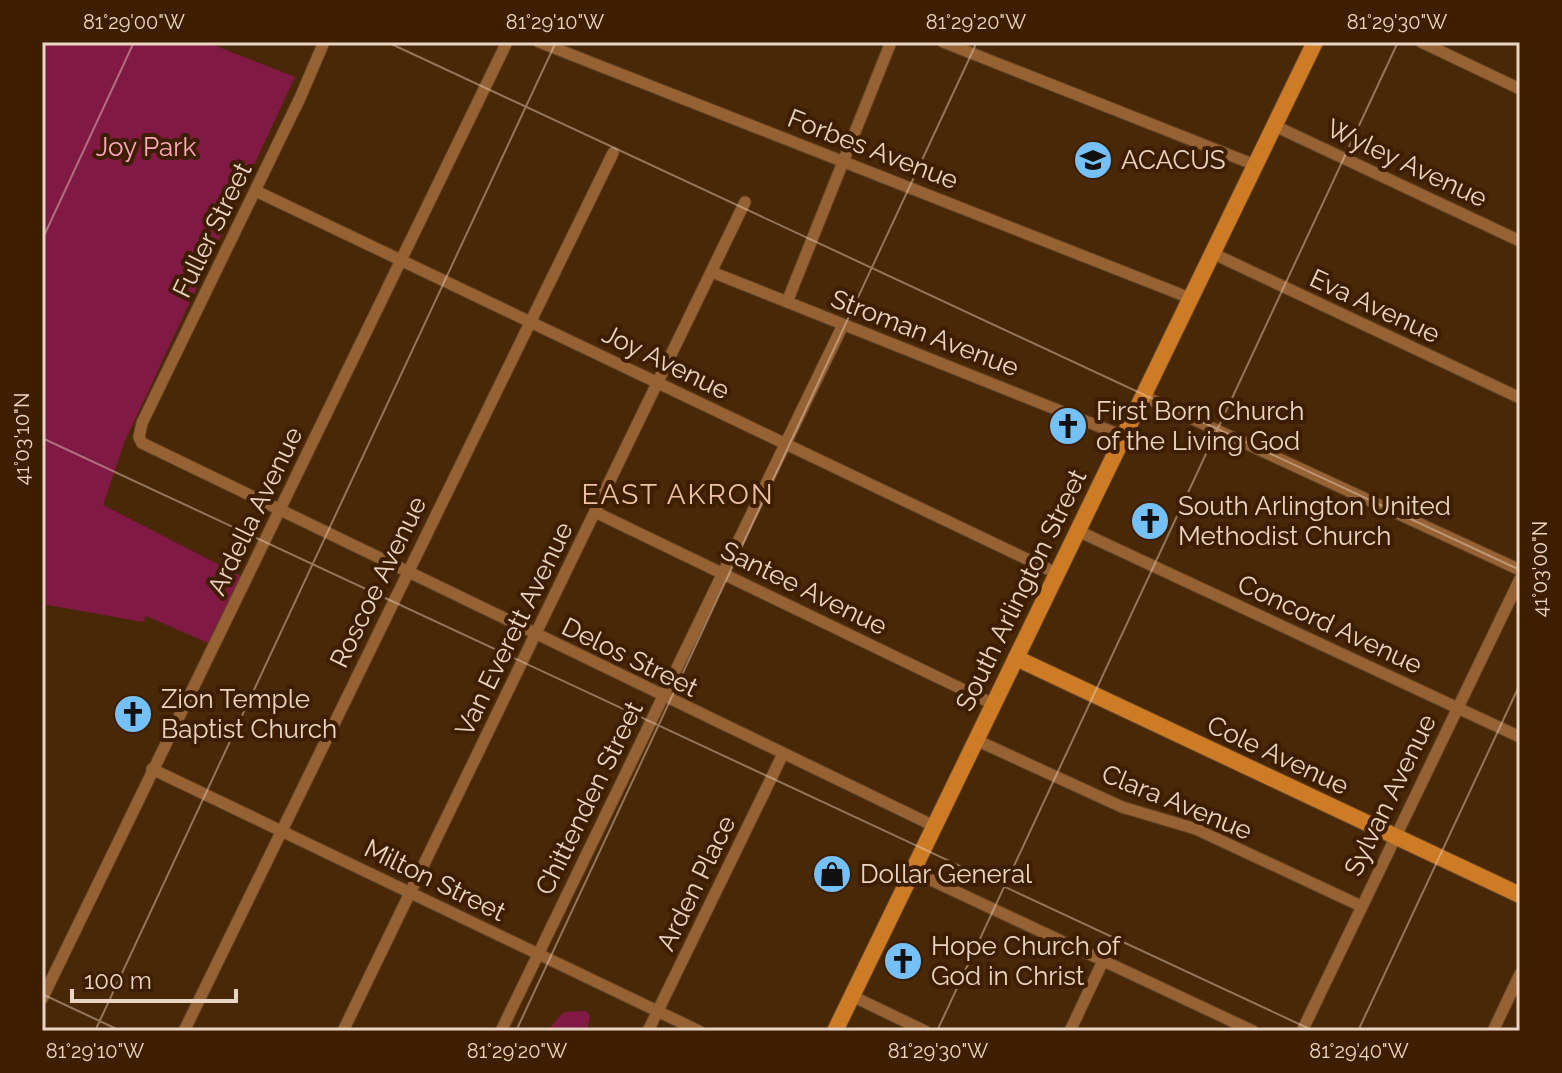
<svg xmlns="http://www.w3.org/2000/svg" width="1562" height="1073" font-family="Raleway,sans-serif">
  <style>
    .green { fill: #801944 }
    .lines { fill: none; stroke-linecap: round; stroke-linejoin: round }
    .street-casing { stroke: #634425; stroke-width: 13 }
    .secondary-casing { stroke: #634425; stroke-width: 18 }
    .street { stroke: #966233; stroke-width: 11 }
    .secondary { stroke: #ce7b25; stroke-width: 16 }
    .ticks { fill: none; stroke: #ead5c4; stroke-width: 2; stroke-opacity: 0.45 }
    .labels { text-anchor: middle; dominant-baseline: central; stroke-width: 8; stroke-linejoin: round; paint-order: stroke }
    .park-label { font-size: 26px; fill: #fda7c0; stroke: #3e1e00 }
    .street-label { font-size: 26px; fill: #ead5c4; stroke: #3e1e00 }
    .poi-label { font-size: 26px; fill: #ead5c4; stroke: #3e1e00; text-anchor: start }
    .neighbourhood-label { font-size: 28px; letter-spacing: 2px; fill: #ecc2a0; stroke: #3e1e00 }
    .neatline { fill: none; stroke: #ead5c4; stroke-width: 3 }
    .ticks-label { font-size: 20px; text-anchor: middle; fill: #ead5c4 }
  </style>
  <rect width="100%" height="100%" fill="#492807"/>
  <!-- green -->
  <g class="green">
    <path d="M42,42h164l89,35 -171,366 -21,62 138,71 -33,67 -62,-27 -3,6 -101,-18z"/>
    <path d="M585,1011l5,4 -3,16h-40l17,-19z"/>
  </g>
  <g class="lines">
    <!-- street casing -->
    <g class="street-casing">
      <g id="street">
        <path d="M324,42l-24,56 -158,325 -3,14 3,6 792,383"/>
        <path d="M539,42l651,256"/>
        <path d="M943,42l312,123"/>
        <path d="M1421,42l99,47"/>
        <path d="M1275,126l245,115"/>
        <path d="M256,191l800,382"/>
        <path d="M1212,253l308,145"/>
        <path d="M712,272l411,164"/>
        <path d="M787,302l104,-260"/>
        <path d="M1143,396l377,174"/>
        <path d="M595,512l398,192"/>
        <path d="M1078,531l442,206"/>
        <path d="M976,740l146,67 74,22 165,77"/>
        <path d="M152,769l547,262"/>
        <path d="M912,871l341,160"/>
        <path d="M852,996l73,35"/>
        <path d="M42,999l465,-957"/>
        <path d="M184,1031l429,-878"/>
        <path d="M343,1031l402,-829"/>
        <path d="M501,1031l342,-706"/>
        <path d="M648,1031l135,-277"/>
        <path d="M1070,1031l33,-70"/>
        <path d="M1302,1031l218,-452"/>
        <path d="M1493,1031l27,-57"/>
      </g>
    </g>
    <!-- secondary casing -->
    <g class="secondary-casing">
      <g id="secondary">
        <path d="M1016,658l504,237"/>
        <path d="M835,1031l480,-989"/>
      </g>
    </g>
    <!-- street -->
    <use href="#street" class="street"/>
    <!-- secondary -->
    <use href="#secondary" class="secondary"/>
  </g>
  <!-- ticks -->
  <path class="ticks" d="M387,42l1133,528M42,240l92,-198M42,438l1272,593M42,994l79,37M95,1031l461,-989M516,1031l461,-989M937,1031l461,-989M1358,1031l162,-347"/>
  <!-- icons -->
  <defs>
    <g id="school-disc" transform="scale(2)"><circle r="9.5" fill="#75c0f6" stroke="#3e1e00"/><path d="M0-5L7-2L0 1L-7-2ZM-4 1L0 2.5L4 1V4Q0 6-4 4Z" fill="#111"/></g>
    <g id="church-disc" transform="scale(2)"><circle r="9.5" fill="#75c0f6" stroke="#3e1e00"/><path d="M-1.2-6h2.4v3.5h3.3v2.4h-3.3V6h-2.4V-.1h-3.3v-2.4h3.3Z" fill="#111"/></g>
    <g id="shop-disc" transform="scale(2)"><circle r="9.5" fill="#75c0f6" stroke="#3e1e00"/><path d="M-5-2.5h2.3a2.7 3.5 0 0 1 5.4 0H5L5.5 6h-11ZM-1.5-2.5h3a1.5 2.3 0 0 0-3 0Z" fill="#111"/></g>
  </defs>
  <g fill-rule="evenodd">
    <use href="#school-disc" x="1093" y="160"/>
    <use href="#church-disc" x="1068" y="426"/>
    <use href="#church-disc" x="1150" y="521"/>
    <use href="#church-disc" x="133" y="714"/>
    <use href="#shop-disc" x="832" y="874"/>
    <use href="#church-disc" x="903" y="961"/>
  </g>
  <g class="labels">
    <!-- park labels -->
    <g class="park-label">
      <text x="146" y="147">Joy Park</text>
    </g>
    <!-- street labels -->
    <g class="street-label">
      <text transform="translate(873 149) rotate(21)">Forbes Avenue</text>
      <text transform="translate(1407 163) rotate(25)">Wyley Avenue</text>
      <text transform="translate(212 230) rotate(-64)">Fuller Street</text>
      <text transform="translate(1375 306) rotate(25)">Eva Avenue</text>
      <text transform="translate(925 333) rotate(21)">Stroman Avenue</text>
      <text transform="translate(666 362) rotate(26)">Joy Avenue</text>
      <text transform="translate(255 511) rotate(-64)">Ardella Avenue</text>
      <text transform="translate(378 582) rotate(-64)">Roscoe Avenue</text>
      <text transform="translate(804 588) rotate(26)">Santee Avenue</text>
      <text transform="translate(1021 590) rotate(-64)">South Arlington Street</text>
      <text transform="translate(1330 624) rotate(25)">Concord Avenue</text>
      <text transform="translate(514 629) rotate(-64)">Van Everett Avenue</text>
      <text transform="translate(630 657) rotate(26)">Delos Street</text>
      <text transform="translate(1278 755) rotate(25)">Cole Avenue</text>
      <text transform="translate(1390 795) rotate(-64)">Sylvan Avenue</text>
      <text transform="translate(589 798) rotate(-64)">Chittenden Street</text>
      <text transform="translate(1177 802) rotate(22)">Clara Avenue</text>
      <text transform="translate(435 880) rotate(26)">Milton Street</text>
      <text transform="translate(696 883) rotate(-64)">Arden Place</text>
    </g>
    <!-- poi labels -->
    <g class="poi-label">
      <text x="1121" y="160">ACACUS</text>
      <text x="1096" y="411">First Born Church<tspan x="1096" dy="30">of the Living God</tspan></text>
      <text x="1178" y="506">South Arlington United<tspan x="1178" dy="30">Methodist Church</tspan></text>
      <text x="161" y="699">Zion Temple<tspan x="161" dy="30">Baptist Church</tspan></text>
      <text x="860" y="874">Dollar General</text>
      <text x="931" y="946">Hope Church of<tspan x="931" dy="30">God in Christ</tspan></text>
    </g>
    <!-- neighbourhood labels -->
    <g class="neighbourhood-label">
      <text x="678" y="494">EAST AKRON</text>
    </g>
  </g>
  <!-- border -->
  <rect width="1562" height="1073" fill="none" stroke="#3e1e00" stroke-width="88"/>
  <!-- scale -->
  <path d="M72 989v12h164v-12" fill="none" stroke="#ead5c4" stroke-width="4"/>
  <text x="84" y="989" font-size="24" fill="#ead5c4" stroke="#3e1e00" stroke-width="6" paint-order="stroke">100 m</text>
  <rect x="44" y="44" width="1474" height="985" class="neatline"/>
  <g class="ticks-label">
    <text x="134" y="29">81°29'00"W</text>
    <text x="555" y="29">81°29'10"W</text>
    <text x="976" y="29">81°29'20"W</text>
    <text x="1397" y="29">81°29'30"W</text>
    <text transform="translate(22 439) rotate(-90)" y="7">41°03'10"N</text>
    <text transform="translate(1540 569) rotate(-90)" y="7">41°03'00"N</text>
    <text x="95" y="1058">81°29'10"W</text>
    <text x="517" y="1058">81°29'20"W</text>
    <text x="938" y="1058">81°29'30"W</text>
    <text x="1359" y="1058">81°29'40"W</text>
  </g>
</svg>
